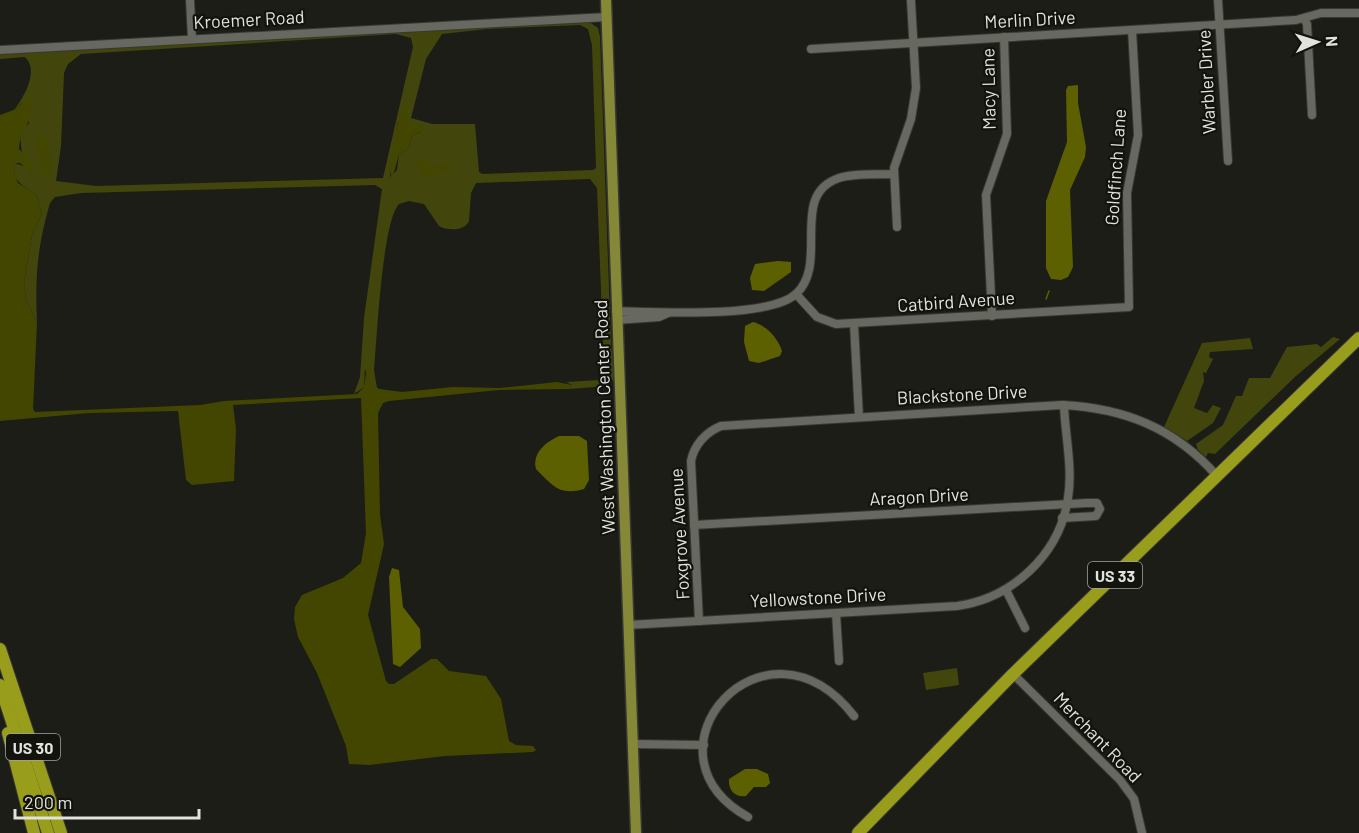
<svg xmlns="http://www.w3.org/2000/svg" width="1359" height="833" font-family="Barlow,sans-serif">
  <style>
    .green { fill: #43460c; fill-rule: evenodd }
    .forest { fill: #434601 }
    .water { fill: #5d6001 }
    .lines { fill: none; stroke-linecap: round; stroke-linejoin: round }
    .stream { stroke: #5d6001; stroke-width: 1.5 }
    .minor-casing { stroke: #373733; stroke-width: 10 }
    .major-casing { stroke: #373733; stroke-width: 13 }
    .highway-casing { stroke: #373733; stroke-width: 14 }
    .minor { stroke: #676860; stroke-width: 8 }
    .major { stroke: #848837; stroke-width: 10 }
    .highway { stroke: #989d1c; stroke-width: 12 }
    .labels { text-anchor: middle; dominant-baseline: central; stroke-width: 4.5; stroke-linejoin: round; paint-order: stroke }
    .shield { fill: #13130d; stroke: #a4a49f; stroke-width: 1.5 }
    .shield-label { font-size: 16px; font-weight: bold; fill: #e2e2de }
    .street-label { font-size: 18px; fill: #e2e2de; stroke: #13130d }
  </style>
  <rect width="100%" height="100%" fill="#1c1d16"/>
  <!-- green -->
  <g class="green">
    <path d="M588,21l10,7 2,9 11,308 4,35 -7,1v5l-39,3 3,-4 -6,-3 33,-2 5,-14 -7,-178 -7,-9 -114,4 -5,10 -2,28c-4,10 -21,10 -30,5l-15,-22 -15,-3 -10,3c-17,18 -22,136 -25,166l3,18 9,4 -14,-4 -7,-19 -1,18 -10,7 6,-17 4,-59 18,-129 -7,-4 -294,8 -26,4 -5,6c-13,45 -15,74 -13,120l-11,-24 -2,-16 8,-48 10,-21 -6,-20c-13,-8 -25,-13 -21,-31l8,3c1,-16 -9,-30 6,-43l-7,-20 -9,9c10,-14 27,-40 12,-55l-25,2v-5zM580,25l8,4 4,16 4,123 -3,2 -111,4 -3,-2 -4,-48h-43l-21,-6 15,-59 16,-25 45,-5zM396,34l15,4 2,9 -30,131 -287,8 -40,-5 5,-35 3,-73 4,-9 13,-10zM398,121l25,5 -2,6 -8,3 -5,14 -9,6 -2,15 -7,7z"/>
    <path d="M1333,337l7,2 -44,37 -81,78 -7,-1 -2,4 -8,-7 -2,-6 27,-19 13,-29h6l7,-18h21l17,-31 30,-3 4,3z"/>
    <path d="M1250,338l3,11 -43,3 -1,5 4,2 -7,14 -3,-1 1,9 -10,27 13,5 6,-8 8,3 -8,15 -26,18 -23,-14 38,-84z"/>
    <path d="M957,668l2,17 -33,5 -3,-17z"/>
  </g>
  <!-- forest -->
  <g class="forest">
    <path d="M29,97l4,2c2,20 -13,30 -14,50l11,11 4,16 -14,-13h-5l-1,8 4,12 18,11 6,20 -10,21 -8,48 2,16 11,24 -4,86 2,3 165,-7 24,-4 133,-7 7,-7 3,-20 2,1 3,20 30,4 51,-5 47,1 57,-6 15,3 -3,4 -70,1 -110,11 -6,2 -5,10 2,102 4,29 -16,71 18,66 3,3h5l37,-25h6l12,12 37,5 15,23 8,42 7,4 17,1 3,4 -3,2 -88,4 -76,9 -20,-1 -3,-18 -29,-73 -19,-36 -4,-18 1,-12 7,-12 41,-17 18,-15 5,-30 -5,-135 -128,7 3,24 -2,52 -42,4 -6,-5 -8,-69 -89,2 -89,8v-306l16,-6z"/>
    <path d="M404,107l3,1 2,14 14,4v5l-10,4 -5,14 -9,6 -7,24c-4,-8 5,-64 12,-72z"/>
    <path d="M40,135l8,4c-1,13 6,26 1,39l-4,2c-8,-11 -2,-27 -11,-36z"/>
    <path d="M423,157l13,10 14,-5 2,7 -7,4 -23,5 -7,-15z"/>
  </g>
  <!-- water -->
  <g class="water">
    <path d="M1078,85v18l8,44 -1,10 -15,33 3,77 -5,10 -7,3 -10,-1 -5,-11v-67l21,-59 -1,-52 2,-4z"/>
    <path d="M778,261l13,1v10l-27,19 -12,-1 -2,-12 5,-14z"/>
    <path d="M753,322c13,3 25,16 29,29l-2,5 -21,7 -10,-2 -5,-19 1,-16z"/>
    <path d="M559,436h20l8,5 2,39 -5,9c-25,7 -31,-3 -48,-20 -4,-16 10,-27 23,-33z"/>
    <path d="M392,568l7,2 4,37 17,22 1,19 -21,19 -7,-3 -4,-87z"/>
    <path d="M745,769h12l11,5 2,9 -4,4h-12l-8,9c-11,2 -18,-6 -17,-17z"/>
  </g>
  <g class="lines">
    <!-- stream -->
    <path class="stream" d="M1046,299l3,-8"/>
    <!-- minor casing -->
    <g class="minor-casing">
      <g id="minor">
        <path d="M190,0l2,39"/>
        <path d="M1218,0l10,161"/>
        <path d="M1304,18l3,6 5,91"/>
        <path d="M811,49l485,-29 25,-7h38"/>
        <path d="M0,50l607,-33"/>
        <path d="M897,227l-3,-59 17,-49 5,-31 -5,-87"/>
        <path d="M796,294l21,23 19,7 293,-17 -2,-114 11,-58 -6,-105"/>
        <path d="M616,311c38,1 152,8 180,-17 34,-31 -8,-99 43,-116 16,-5 37,-3 55,-4"/>
        <path d="M992,316l-6,-121 21,-61 -3,-97"/>
        <path d="M617,320l42,-3 9,-4"/>
        <path d="M854,324l5,93"/>
        <path d="M694,525l393,-22h10l3,6 -4,7 -34,2"/>
        <path d="M1006,590l19,38"/>
        <path d="M836,613l3,48"/>
        <path d="M699,621l-8,-160c3,-16 15,-29 30,-35l341,-21c62,3 113,23 155,71"/>
        <path d="M628,625l329,-19c56,-8 103,-52 111,-108 5,-30 -3,-63 -4,-93"/>
        <path d="M1013,674l107,106 14,19 8,34"/>
        <path d="M633,744l71,1"/>
        <path d="M748,817c-116,-65 17,-216 106,-101"/>
      </g>
    </g>
    <!-- major casing -->
    <g class="major-casing">
      <path id="major" d="M606,0l30,833"/>
    </g>
    <!-- highway casing -->
    <g class="highway-casing">
      <g id="highway">
        <path d="M0,649l61,184"/>
        <path d="M0,685l48,148"/>
        <path d="M8,733l26,100"/>
        <path d="M858,833l155,-159 346,-336"/>
      </g>
    </g>
    <!-- minor -->
    <use href="#minor" class="minor"/>
    <!-- major -->
    <use href="#major" class="major"/>
    <!-- highway -->
    <use href="#highway" class="highway"/>
  </g>
  <g class="labels">
    <!-- shield labels -->
    <g class="shield">
      <rect x="1088" y="562" width="54" height="26" rx="4.5"/>
      <rect x="6" y="734" width="54" height="26" rx="4.5"/>
    </g>
    <g class="shield-label">
      <text x="1115" y="575">US 33</text>
      <text x="33" y="747">US 30</text>
    </g>
    <!-- street labels -->
    <g class="street-label">
      <text transform="translate(249 19) rotate(-3)">Kroemer Road</text>
      <text transform="translate(1030 19) rotate(-3)">Merlin Drive</text>
      <text transform="translate(1206 82) rotate(-93)">Warbler Drive</text>
      <text transform="translate(988 89) rotate(-91)">Macy Lane</text>
      <text transform="translate(1115 167) rotate(-86)">Goldfinch Lane</text>
      <text transform="translate(956 301) rotate(-4)">Catbird Avenue</text>
      <text transform="translate(962 394) rotate(-3)">Blackstone Drive</text>
      <text transform="translate(604 417) rotate(-92)">West Washington Center Road</text>
      <text transform="translate(919 496) rotate(-3)">Aragon Drive</text>
      <text transform="translate(679 534) rotate(-93)">Foxgrove Avenue</text>
      <text transform="translate(818 597) rotate(-3)">Yellowstone Drive</text>
      <text transform="translate(1098 737) rotate(46)">Merchant Road</text>
    </g>
  </g>
  <!-- north arrow -->
  <g transform="translate(1317 42) rotate(87)" stroke="#13130d" stroke-width="4.5" paint-order="stroke">
  <path d="M0-4.5L10 22L0 15L-10 22Z" fill="#e2e2de"/>
  <text y="-9" font-size="16" font-weight="bold" text-anchor="middle" fill="#e2e2de">N</text>
  </g>
  <!-- scale -->
  <path d="M15 809v9h184v-9" fill="none" stroke="#e2e2de" stroke-width="3"/>
  <text x="24" y="809" font-size="18" fill="#e2e2de" stroke="#13130d" stroke-width="4.5" paint-order="stroke">200 m</text>
</svg>
